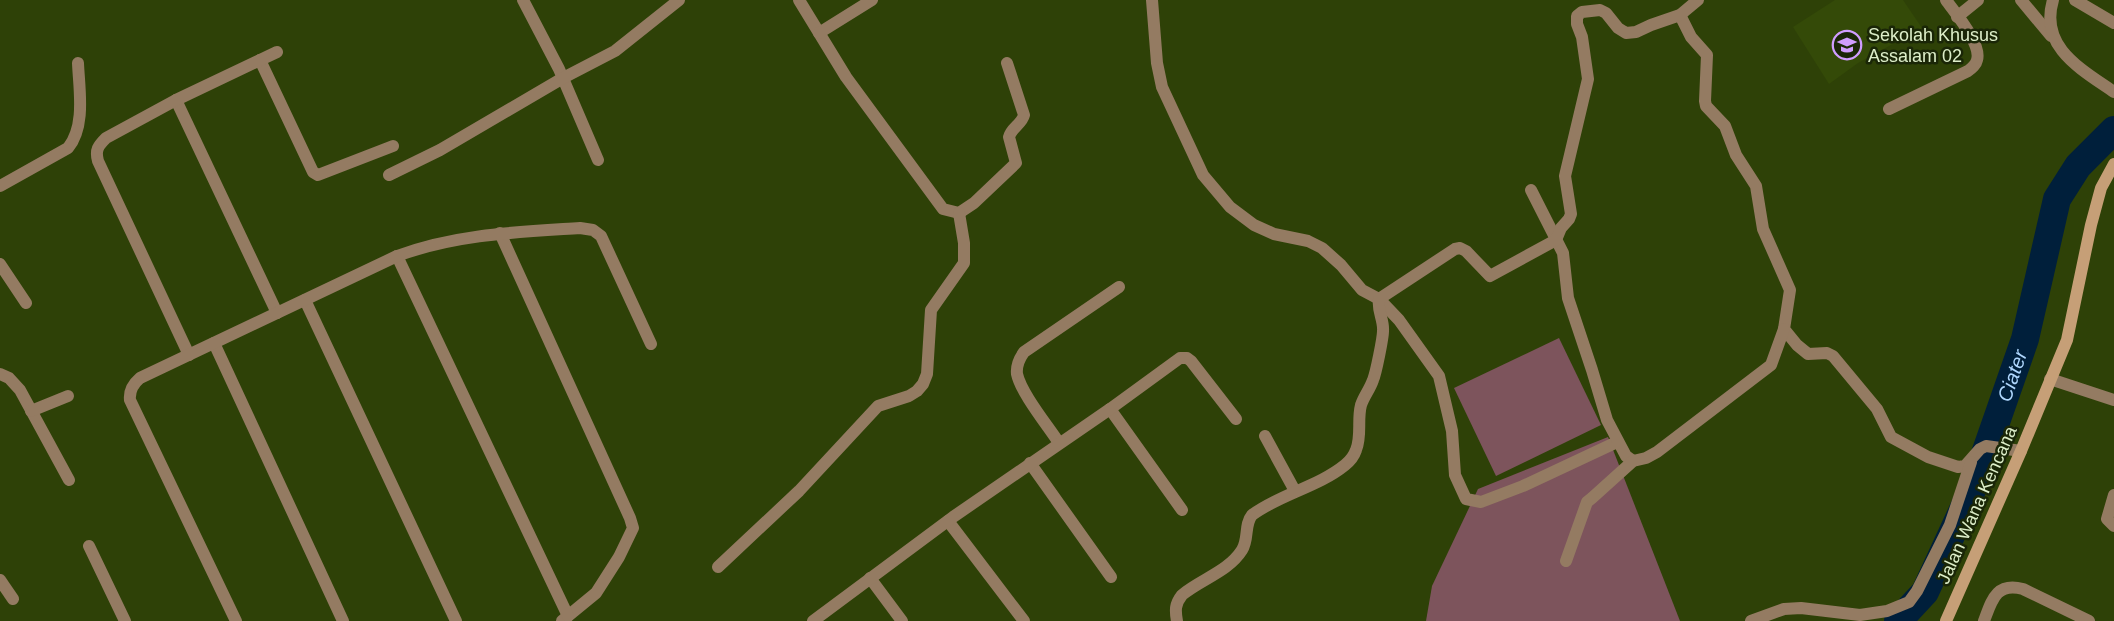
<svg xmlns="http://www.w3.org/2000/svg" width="2114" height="621" font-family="Arial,sans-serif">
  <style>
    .built { fill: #344a08 }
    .green { fill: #7d545c }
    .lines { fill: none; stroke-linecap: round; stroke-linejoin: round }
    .river { stroke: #001f3b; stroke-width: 28 }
    .street { stroke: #947b62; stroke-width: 12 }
    .secondary { stroke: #c69f77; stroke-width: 12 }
    .labels { text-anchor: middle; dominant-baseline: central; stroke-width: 5; stroke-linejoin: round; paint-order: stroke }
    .poi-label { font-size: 18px; fill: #ddeec9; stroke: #1a2607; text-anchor: start }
    .street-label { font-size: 18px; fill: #ddeec9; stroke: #1a2607 }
    .water-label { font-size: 20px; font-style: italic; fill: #aed6fd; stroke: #1a2607 }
  </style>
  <rect width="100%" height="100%" fill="#2e4107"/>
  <!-- built -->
  <path class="built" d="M1835,0h68l19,28 -64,35 -29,21 -36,-57z"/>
  <!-- green -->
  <g class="green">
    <path d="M1559,338l42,87 -105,51 -42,-88z"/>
    <path d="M1608,437l72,184h-254l6,-35 46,-97z"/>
  </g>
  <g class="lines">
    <!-- river -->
    <path class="river" id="s1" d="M1898,621l27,-29 48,-104 52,-149 32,-140 21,-33 36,-36"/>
    <!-- street -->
    <g class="street">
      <path d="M523,0l36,69 39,91"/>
      <path d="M799,0l47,77 97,132 16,4 15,-10 42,-40 -7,-26c2,-9 13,-13 15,-22l-17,-52"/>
      <path d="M1152,0l5,63 5,24 41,88 27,32 24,18 20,9 34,7 14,7 19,17 21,25 17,9 20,21 40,56 13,55 3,44 11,24 15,3 42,-16 94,-44"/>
      <path d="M2021,0l30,36"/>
      <path d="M2053,0c-14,47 28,69 61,92"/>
      <path d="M2075,0l39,23"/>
      <path d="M1680,15l11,22 16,18 -2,46 1,5 19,20 11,29 20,31 7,43 27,61 -6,39 13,16 11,9 19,-1 6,3 44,53 14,28 37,20 30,10 7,-1 15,-17 6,-3 35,5"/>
      <path d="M1957,17l21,-17"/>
      <path d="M819,33l53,-33"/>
      <path d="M260,60l53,112 5,3 75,-29"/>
      <path d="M176,100l101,213"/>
      <path d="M1889,109l79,-38c4,-3 8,-6 9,-11 5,-16 -22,-47 -31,-60"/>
      <path d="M389,175l51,-25 123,-72 52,-27 64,-51"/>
      <path d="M0,186l68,-38c18,-22 11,-59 10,-85"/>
      <path d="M1531,190l32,63 5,45 24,72 15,50 19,36 7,5"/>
      <path d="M500,233l130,285 3,10 -14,29 -23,36 -34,28"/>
      <path d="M397,256l171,360"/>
      <path d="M0,264l26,39"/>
      <path d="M305,300l151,321"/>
      <path d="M214,343l129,278"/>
      <path d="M189,355l-91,-194c-3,-11 0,-15 8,-23l70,-38 101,-48"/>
      <path d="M0,374l9,4 11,12 49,90"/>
      <path d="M2050,379l64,21"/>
      <path d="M1110,409l72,101"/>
      <path d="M31,411l37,-15"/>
      <path d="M1265,436l30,55"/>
      <path d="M1059,443c-11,-17 -38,-50 -42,-69 -1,-9 2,-15 7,-22l95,-65"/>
      <path d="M1030,463l81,114"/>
      <path d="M2114,495l-7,24 7,7"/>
      <path d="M948,521l76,100"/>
      <path d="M89,546l36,75"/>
      <path d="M1566,561l21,-59 5,-4 41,-37 13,-3 11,-6 114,-87 13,-36"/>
      <path d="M718,567l81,-76 79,-85 31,-10 8,-5 6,-7 4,-10 4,-64 33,-47v-20l-5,-30"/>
      <path d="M870,578l32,43"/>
      <path d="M0,580l13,19"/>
      <path d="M236,621l-106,-221c-1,-9 3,-16 10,-22l257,-122c59,-22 121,-24 183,-28l13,2 8,6 50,108"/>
      <path d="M813,621l140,-104 157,-108 70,-51h7l4,3 45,58"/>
      <path d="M1177,621c-2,-11 -2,-17 5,-26 19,-16 46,-23 60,-45 7,-11 2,-25 10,-35 28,-21 66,-28 93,-50 5,-4 9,-9 11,-15 6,-14 1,-30 5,-45 3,-9 9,-16 12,-25 3,-7 10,-42 10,-49 1,-11 -6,-20 -4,-32l76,-50 5,-1 6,3 24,25 66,-36 5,-12 8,-9 2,-5 -6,-38 23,-97 -6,-42 -5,-13v-8l5,-4 18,-2 6,3 12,15 8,5 10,-1 15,-7 29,-10 18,-15"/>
      <path d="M1751,621l33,-12 17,-1 59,7 27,-4 22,-9 8,-11 33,-66 21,-63"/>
      <path d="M1984,621c8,-21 12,-39 39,-32l66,32"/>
    </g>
    <!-- secondary -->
    <path class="secondary" d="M1946,621l75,-170 46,-111 24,-115 10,-37 13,-24"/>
  </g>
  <!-- icons -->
  <defs>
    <g id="school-ring" transform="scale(1.5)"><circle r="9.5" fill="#1a2607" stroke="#d09dff" stroke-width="1.5"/><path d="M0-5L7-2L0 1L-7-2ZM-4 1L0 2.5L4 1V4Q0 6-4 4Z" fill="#d09dff"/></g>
  </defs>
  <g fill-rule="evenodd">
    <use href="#school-ring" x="1847" y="45"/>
  </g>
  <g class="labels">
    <!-- poi labels -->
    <g class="poi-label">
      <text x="1868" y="35">Sekolah Khusus<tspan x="1868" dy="21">Assalam 02</tspan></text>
    </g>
    <!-- street labels -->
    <g class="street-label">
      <text transform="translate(1977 505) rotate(-66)">Jalan Wana Kencana</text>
    </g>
    <!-- water labels -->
    <g class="water-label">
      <text stroke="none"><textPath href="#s1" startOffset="273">Ciater</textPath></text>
    </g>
  </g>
</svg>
